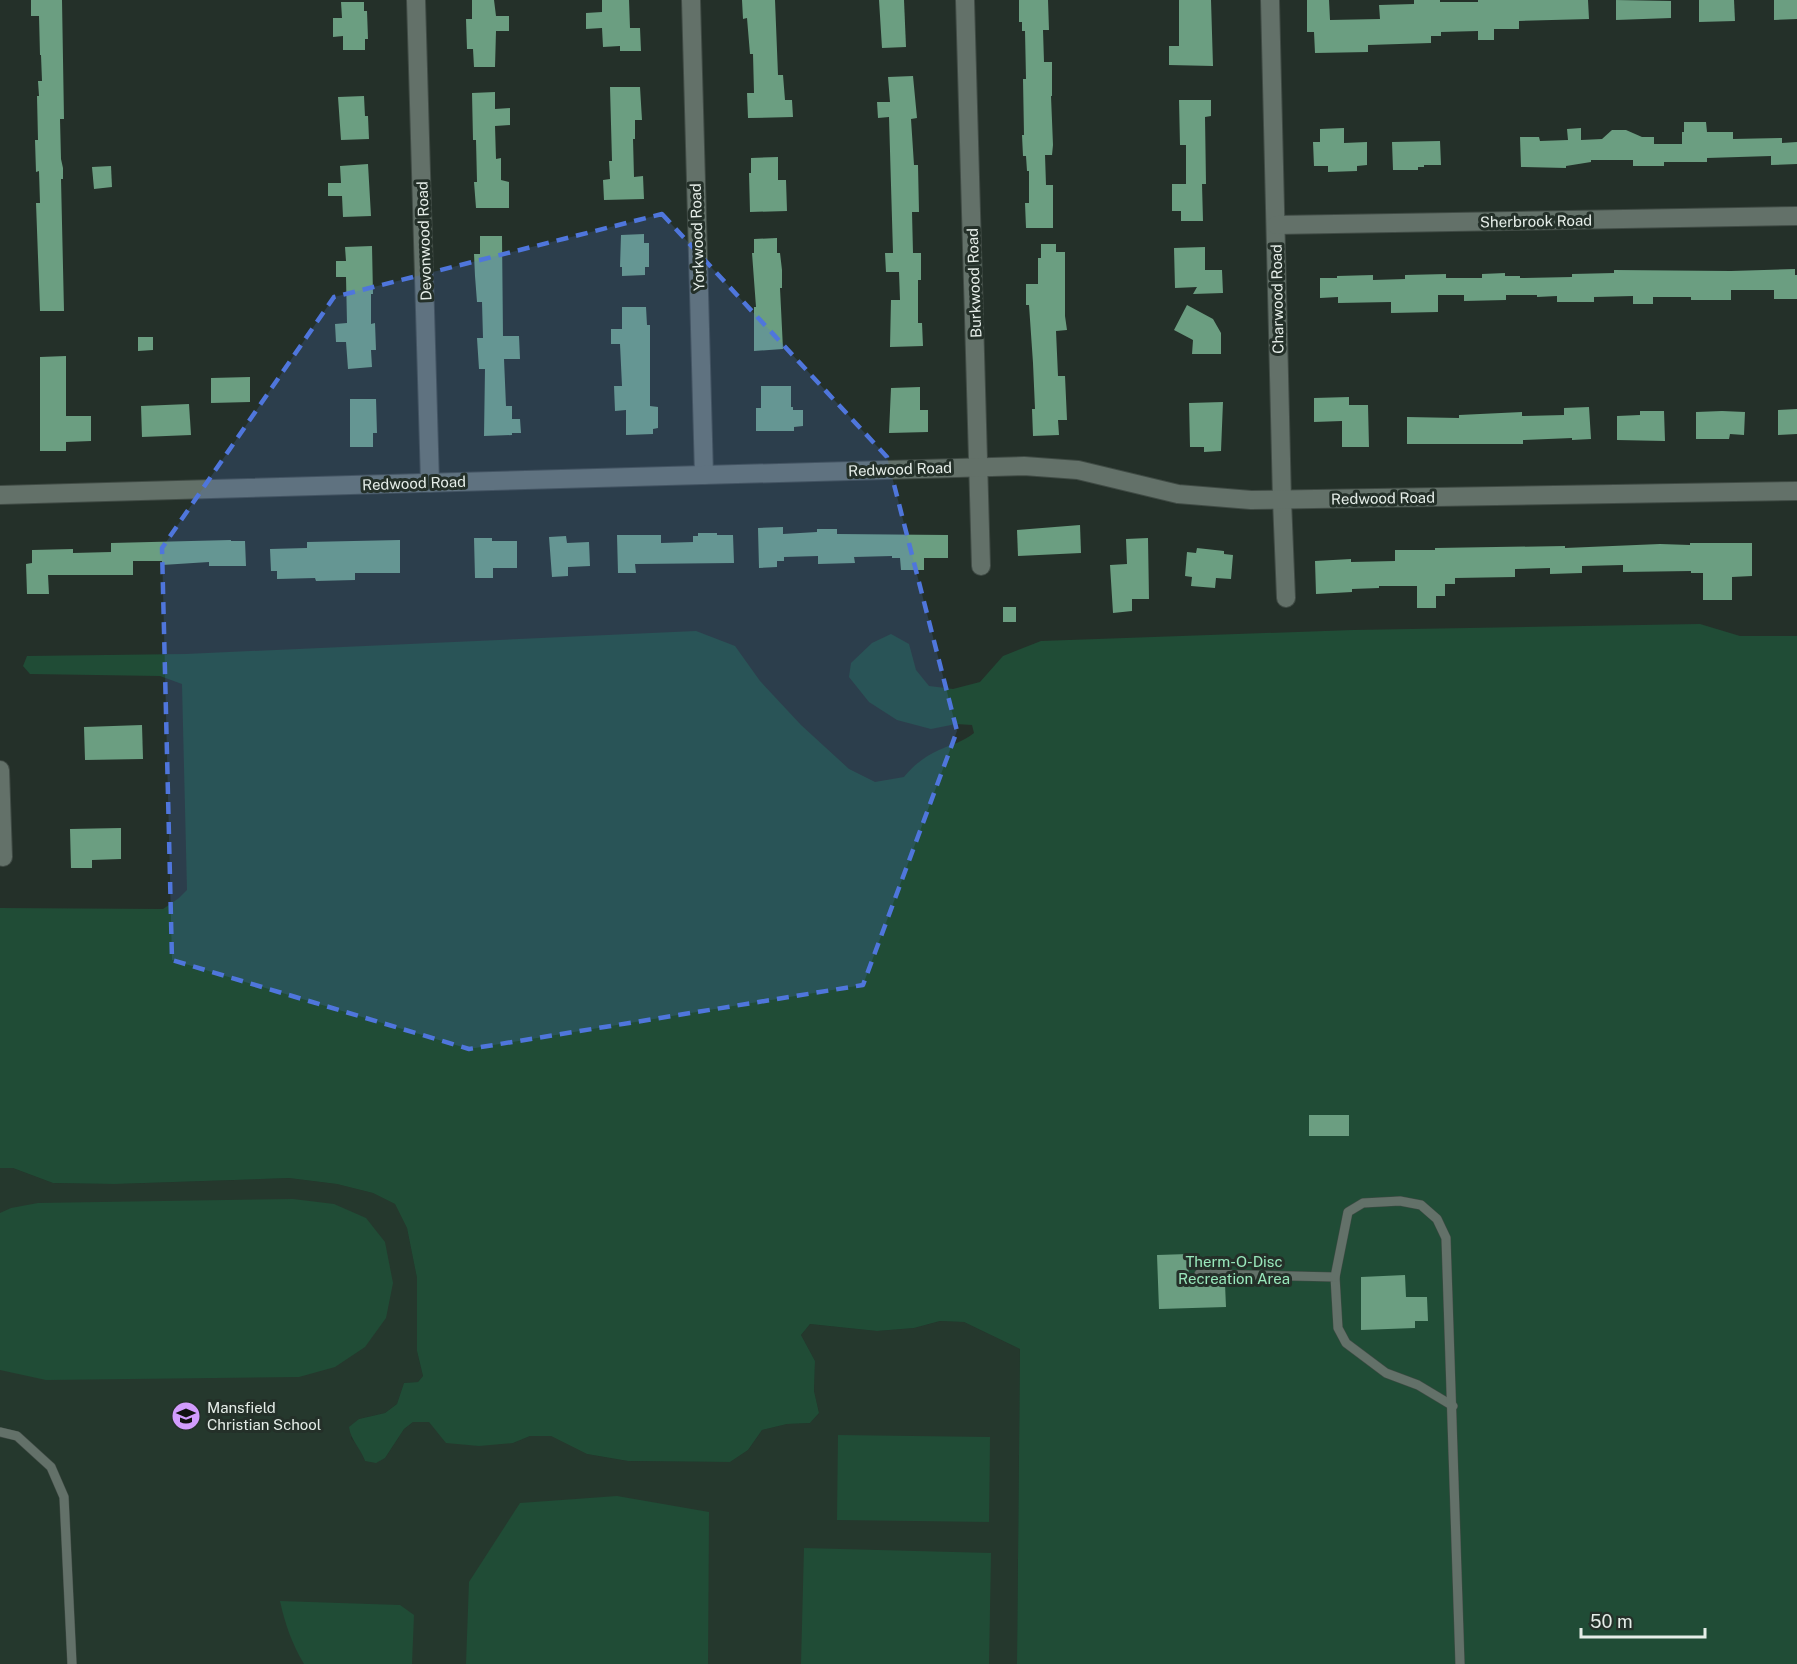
<svg xmlns="http://www.w3.org/2000/svg" width="1797" height="1664" font-family="'Public Sans',sans-serif">
  <style>
    .built { fill: #25382d }
    .green { fill: #204c36 }
    .building { fill: #6b9e81 }
    .lines { fill: none; stroke-linecap: round; stroke-linejoin: round }
    .lane-casing { stroke: #404b45; stroke-width: 10 }
    .street-casing { stroke: #404b45; stroke-width: 20 }
    .lane { stroke: #637169; stroke-width: 9 }
    .street { stroke: #637169; stroke-width: 18 }
    .marked { fill: #4f76dc; fill-opacity: 0.2; stroke: #4f76dc; stroke-width: 4.5; stroke-dasharray: 12 8; stroke-linejoin: round }
    .labels { text-anchor: middle; dominant-baseline: central; stroke-width: 6; stroke-linejoin: round; paint-order: stroke }
    .street-label { font-size: 15px; fill: #e5ede8; stroke: #243029 }
    .park-label { font-size: 15px; fill: #99e8bc; stroke: #243029 }
    .poi-label { font-size: 15px; fill: #e5ede8; stroke: #243029; text-anchor: start }
  </style>
  <rect width="100%" height="100%" fill="#243029"/>
  <!-- built -->
  <path class="built" d="M0,1168h13l40,15 62,1 174,-6 48,6 36,9 22,11 12,24 10,50v73l6,25 -5,6 -14,1 -7,21 -12,9 -26,6 -8,19 9,10 5,13 20,-3 19,-29 9,-7h16l84,21 17,-7h21l36,18 41,7 102,1 18,-12 14,-20 25,-6 23,-1 9,-10 -5,-22 1,-30 -14,-26 9,-11 67,7 37,-3 26,-7 24,1 56,27 -3,315h-1017z"/>
  <!-- green -->
  <g class="green">
    <path d="M1700,624l40,12h57v1028h-780l3,-315 -56,-27 -24,-1 -26,7 -37,3 -67,-7 -9,11 14,26 -1,30 5,22 -9,10 -23,1 -25,6 -14,20 -18,12 -102,-1 -41,-7 -36,-18h-21l-17,7 -34,3 -33,-3 -17,-21h-16l-9,7 -19,29 -9,5 -11,-2c-5,-14 -14,-20 -16,-34l10,-8 26,-6 12,-9 7,-21 14,-1 5,-6 -6,-25v-73l-10,-50 -12,-24 -22,-11 -36,-9 -48,-6 -174,6 -62,-1 -40,-15h-13v-260l163,1 16,-11 8,-8 -5,-206 -22,-8 -130,-2 -7,-8 4,-10 159,-2 510,-23 39,15 25,35 41,44 48,44 26,13 29,-5c10,-12 21,-21 35,-27 13,-6 24,-8 35,-17l-2,-8 -16,-1 -25,5 -34,-9 -28,-18 -20,-25 2,-14 21,-20 19,-9 18,10 7,26 13,16 24,3 27,-7 23,-26 38,-15 312,-11z"/>
    <path d="M293,1199l41,5 32,14 19,24 8,41 -7,35 -21,29 -30,20 -36,10 -253,3 -46,-10v-157l11,-5 27,-5z"/>
    <path d="M838,1435l152,2 -1,85 -152,-2z"/>
    <path d="M617,1496l92,16 -1,152h-242l3,-82 51,-79z"/>
    <path d="M804,1548l187,5 -2,111h-188z"/>
    <path d="M280,1601l120,4 14,10 -2,49h-108c-12,-20 -19,-40 -24,-63z"/>
  </g>
  <!-- building -->
  <g class="building">
    <path d="M31,0h31l2,119h-4l1,40 2,9v11h-2l3,132h-24l-4,-108h4l-1,-32 -3,1 -1,-32h3l-1,-44h2l-1,-15h4l-1,-26h-1l-1,-39h-8z"/>
    <path d="M472,0h22l2,16h13v15h-13l-1,36h-21l-1,-18h-6l-1,-30h6z"/>
    <path d="M602,0h27l1,28h10l1,23h-21v-5l-17,1 -1,-19 -16,1v-16l16,-1z"/>
    <path d="M742,0h33l3,75h5l2,25h7l1,17 -45,1 -1,-25h7l-1,-39h-3l-3,-36 -4,1z"/>
    <path d="M879,0h25l2,47 -24,1z"/>
    <path d="M1019,0h29l1,30h-6l1,32h8v34h-1l2,49 -1,10h-7l1,30h7v43h-27l-1,-25h4v-32h-2l-1,-15h-3l-1,-21h2l-1,-56h3l-1,-48h-3v-9h-3z"/>
    <path d="M1179,0h32l2,66 -44,-1v-19h10z"/>
    <path d="M1307,0h22l1,20 50,-1 -1,-14 35,-1v-4h26v2h38v-2h110l1,19 -70,2v8h-25v11h-16v-9l-37,1v4h-10v7l-63,2v7l-53,1 -1,-21h-7z"/>
    <path d="M1616,0l55,1v17l-55,2z"/>
    <path d="M1699,0h35l1,21 -36,1z"/>
    <path d="M1774,0h23v19l-23,1z"/>
    <path d="M341,2h23v9h3l1,28h-3v11h-22v-14l-10,1v-19h9z"/>
    <path d="M913,76l4,42 -6,1 3,46h4l1,47h-7l1,41h8v27h-3v43h4l1,23 -33,1 1,-47h9l-1,-28h-13l-1,-19h8l-4,-136 -11,1 -1,-16h13l-2,-25z"/>
    <path d="M610,87h30l2,33h-7v19h-2l1,38 9,-1 1,23 -40,1 -1,-20 7,-1 -1,-18h3z"/>
    <path d="M495,92v17l15,-1v17l-15,1 1,33 5,-1v22l8,2v26h-33l-2,-26h3l-1,-42h-3l-1,-47z"/>
    <path d="M364,96l1,20h3l1,23 -28,1 -3,-43z"/>
    <path d="M1179,100h32v16l-6,1 1,67h-4l1,37h-22v-10h-9v-27h14v-39h-6z"/>
    <path d="M1684,122h22l1,10h26v7l49,-1v5l15,-1v22l-26,1v-9l-64,2v4h-43v4h-31v-6h-42v2l-25,4v2l-45,-1 -1,-30h19l1,4 28,-1 -1,-11 14,-1v12l21,-1 10,-9h14l16,7h12v7h28v-12h2z"/>
    <path d="M1344,128v15l23,-1v23l-10,1v5l-29,1v-6h-14l-1,-24h7v-13z"/>
    <path d="M1440,141l1,24h-17v2h-6v3h-25l-1,-28z"/>
    <path d="M778,157v23h8l1,31 -37,1 -1,-39h2v-15z"/>
    <path d="M368,164l3,52 -28,1 -1,-21h-14v-13h13l-1,-17z"/>
    <path d="M111,166l1,21 -18,2 -2,-22z"/>
    <path d="M644,234v9h5v24h-4v8l-23,1v-9h-2l1,-32z"/>
    <path d="M480,236h22l1,100h16l1,23h-16l2,47h6v13h8l1,14h-9v2l-28,1 1,-67h-6l-2,-31h6l-1,-36h-5l-2,-26 -1,-22h6z"/>
    <path d="M777,238v15h3l2,17v18h-2l3,61 -29,2v-44h2l-4,-54h2v-14z"/>
    <path d="M1041,244h15v8h9v64l2,14 -11,1 2,45h7l2,44h-9l1,15 -26,1 -1,-27h3l-2,-46 -4,-58h-3v-21h12v-26h3z"/>
    <path d="M372,246l1,48h-2v30l4,-1 1,27h-5l1,17 -24,2 -2,-27h-10l-1,-18 12,-1 -1,-46h-10v-16h10l-1,-14z"/>
    <path d="M1205,247v23h17l1,23 -30,1 4,-7 -22,1 -1,-40z"/>
    <path d="M1795,269v6h2v24h-23v-9h-43v10h-40v-3h-38v7h-20v-8l-39,1v5h-37v-6l-20,1v-2h-31v5l-42,1v-6h-26v17l-47,1v-11l-53,1v-6l-18,1v-20h17v-2l36,-1v5l32,-1v-4l41,-1v4h36v-4l23,-1v3h15v2l52,-1v-3l42,-1v-3l117,1z"/>
    <path d="M1187,305l26,14 8,14v21h-29l1,-14 -19,-10z"/>
    <path d="M622,307h24l1,18h3v81l8,1v21l-5,1v5l-27,1v-25l-11,1 -1,-25h8l-2,-42h-9v-15h11z"/>
    <path d="M138,337h15v13l-15,1z"/>
    <path d="M66,356v60h25v25l-25,1v9h-26v-94z"/>
    <path d="M250,377v25l-39,1v-25z"/>
    <path d="M761,386h30v21h2v3h10v16l-9,1v4h-38v-23h5z"/>
    <path d="M920,387v23h8v22l-39,1 2,-45z"/>
    <path d="M1349,397v8h19l1,42h-27v-26l-28,1v-24z"/>
    <path d="M350,399h26l1,34h-4v14h-23z"/>
    <path d="M1223,402l-2,49 -17,1v-5h-14l-1,-44z"/>
    <path d="M189,404l2,31 -49,2 -1,-31z"/>
    <path d="M1589,407l2,32 -19,1v-2l-49,2v4h-116v-27l52,1v-3l63,-3v4l42,-1v-7z"/>
    <path d="M1797,409v25l-19,1v-25z"/>
    <path d="M1640,411h24l1,30 -48,-1v-24l23,-1z"/>
    <path d="M1722,411l23,1 -1,23 -14,-1 -1,5h-33v-27z"/>
    <path d="M1080,525l1,28 -63,3 -1,-26z"/>
    <path d="M783,527v7l34,-2v-3h20v5l111,1v23h-24v12h-23l-1,-12h-8v-2l-38,1 1,6 -37,1v-8l-34,1v4h-7v6l-18,1 -1,-40z"/>
    <path d="M698,533h19v2h16l1,28 -99,1 1,9h-18l-1,-38h44v8l32,-1v-6h5z"/>
    <path d="M566,536l1,7 22,-1 1,24 -22,1v9l-16,1 -3,-40z"/>
    <path d="M474,538h18v3h25v27h-24v10h-18z"/>
    <path d="M1148,538l1,61h-17v12l-19,2 -3,-48 17,-1 -1,-25z"/>
    <path d="M231,540v1h14l1,25h-37v-4l-47,3v-4h-29v14h-85l1,19h-22l-1,-30 6,-1v-13l41,-1v4l38,-1v-9z"/>
    <path d="M400,540v33h-45v7l-39,1 -1,-3 -38,1v-8h-6l-1,-22 37,-1v-6z"/>
    <path d="M1690,543h62v33l-20,1v23h-29v-27h-12v-2l-68,1v-7l-41,1v7l-32,1v-6l-35,1v8l-60,1v6h-10v12h-9v12h-19v-22h-38v2l-27,1v3l-36,2 -1,-33 36,-2v3l44,-1v-11h40v-2l130,-2v2l95,-4 30,1z"/>
    <path d="M1197,548l27,3v3l9,1 -2,24 -15,-1 -1,10 -24,-2 1,-9 -7,-1 2,-24 9,1z"/>
    <rect x="1003" y="607" width="13" height="15"/>
    <path d="M142,725l1,34 -58,1 -1,-33z"/>
    <path d="M121,828v31l-29,1v8h-21l-1,-39z"/>
    <rect x="1309" y="1115" width="40" height="21"/>
    <path d="M1188,1254l1,31 36,-1 1,23 -67,2 -2,-54z"/>
    <path d="M1405,1275l1,22h21l1,24h-13v7l-54,2v-53z"/>
  </g>
  <g class="lines">
    <!-- lane casing -->
    <g class="lane-casing">
      <g id="lane">
        <path d="M1199,1274l136,3 3,51 8,15 40,30 32,12 35,21"/>
        <path d="M1335,1277l13,-65 15,-9 37,-2 21,4 16,14 9,19 14,426"/>
        <path d="M0,1432l17,4 34,31 13,30 8,167"/>
      </g>
    </g>
    <!-- street casing -->
    <g class="street-casing">
      <g id="street">
        <path d="M416,0l14,483"/>
        <path d="M691,0l13,475"/>
        <path d="M965,0l16,566"/>
        <path d="M1270,0l12,500 4,98"/>
        <path d="M1276,225l521,-9"/>
        <path d="M0,495l1024,-29 54,4 100,24 73,6 546,-9"/>
        <path d="M0,770l3,87"/>
      </g>
    </g>
    <!-- lane -->
    <use href="#lane" class="lane"/>
    <!-- street -->
    <use href="#street" class="street"/>
  </g>
  <!-- marked area -->
  <path class="marked" d="M662,214l225,243 70,274 -94,254 -394,64 -297,-89 -10,-412 172,-251z"/>
  <!-- icons -->
  <defs>
    <g id="school-disc" transform="scale(1.5)"><circle r="9.5" fill="#d29cfd" stroke="#243029"/><path d="M0-5L7-2L0 1L-7-2ZM-4 1L0 2.5L4 1V4Q0 6-4 4Z" fill="#111"/></g>
  </defs>
  <g fill-rule="evenodd">
    <use href="#school-disc" x="186" y="1416"/>
  </g>
  <g class="labels">
    <!-- street labels -->
    <g class="street-label">
      <text transform="translate(1536 221) rotate(-1)">Sherbrook Road</text>
      <text transform="translate(697 237) rotate(-92)">Yorkwood Road</text>
      <text transform="translate(424 241) rotate(-92)">Devonwood Road</text>
      <text transform="translate(974 283) rotate(-92)">Burkwood Road</text>
      <text transform="translate(1277 299) rotate(-91)">Charwood Road</text>
      <text transform="translate(900 469) rotate(-2)">Redwood Road</text>
      <text transform="translate(414 483) rotate(-2)">Redwood Road</text>
      <text transform="translate(1383 498) rotate(-1)">Redwood Road</text>
    </g>
    <!-- park labels -->
    <g class="park-label">
      <text x="1234" y="1261">Therm-O-Disc<tspan x="1234" dy="17">Recreation Area</tspan></text>
    </g>
    <!-- poi labels -->
    <g class="poi-label">
      <text x="207" y="1407">Mansfield<tspan x="207" dy="17">Christian School</tspan></text>
    </g>
  </g>
  <!-- scale -->
  <path d="M1581 1628v9h124v-9" fill="none" stroke="#e5ede8" stroke-width="3"/>
  <text x="1590" y="1628" font-size="18" fill="#e5ede8" stroke="#243029" stroke-width="4.5" paint-order="stroke">50 m</text>
</svg>
